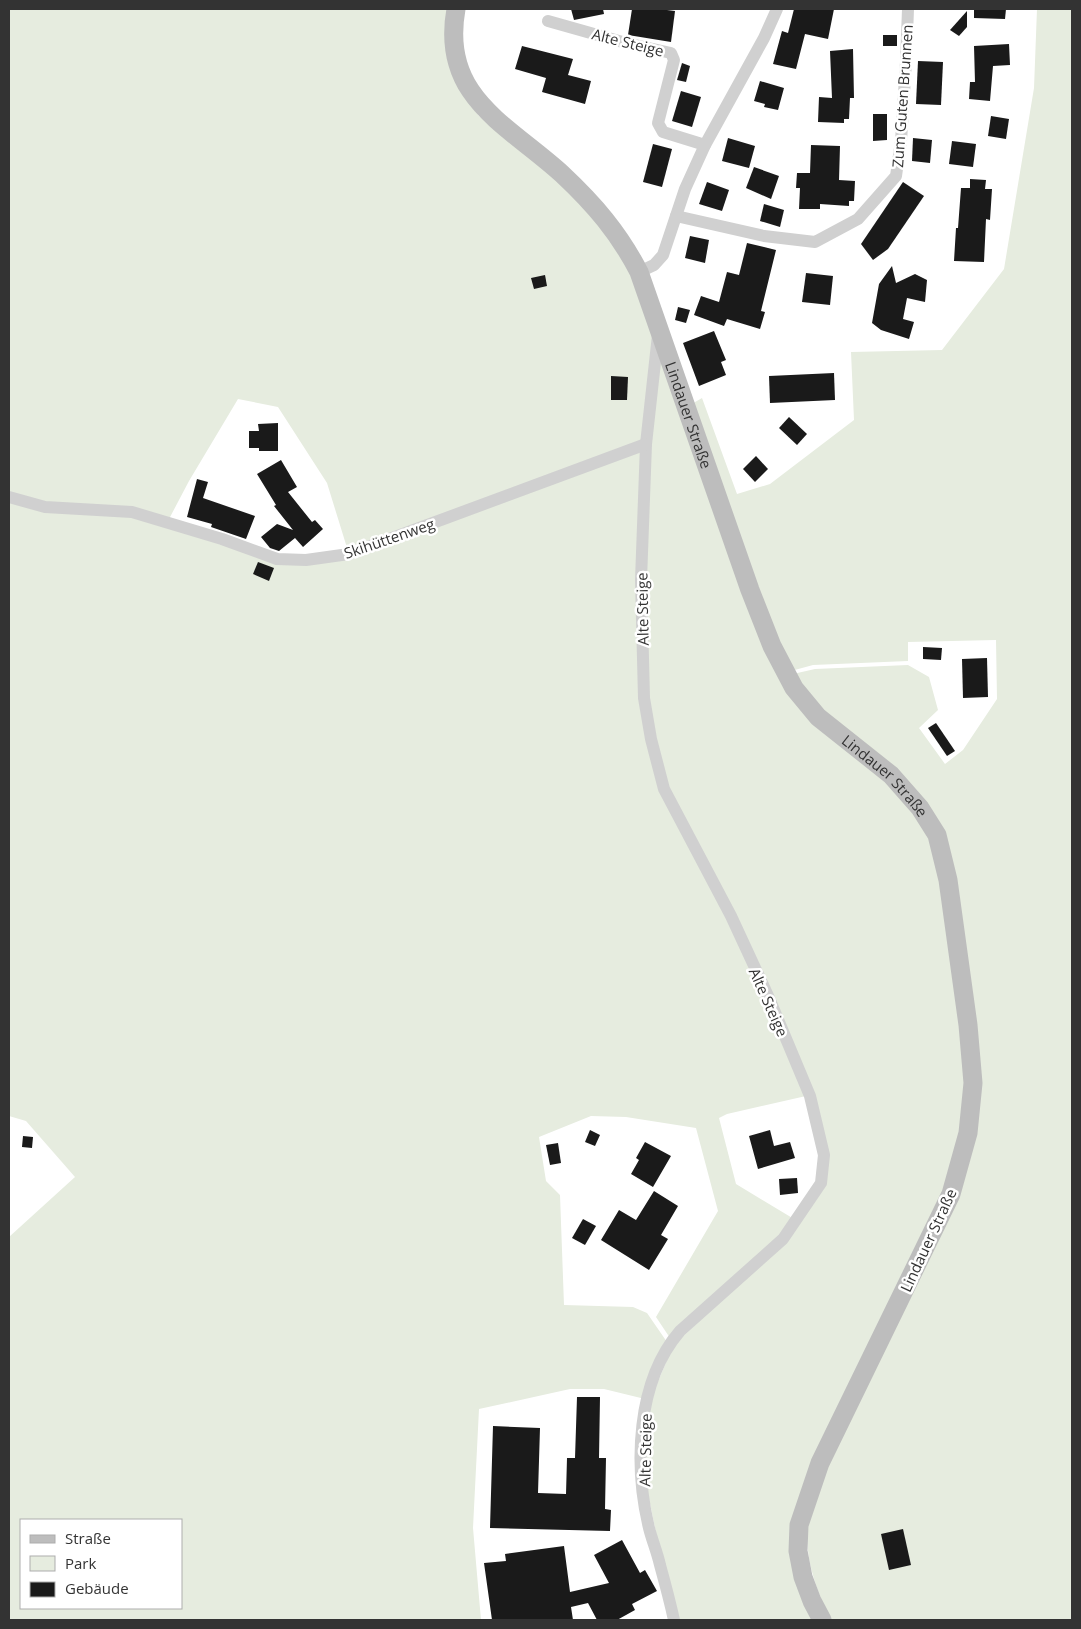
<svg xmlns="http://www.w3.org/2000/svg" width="1081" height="1629" font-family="'Open Sans',sans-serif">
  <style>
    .green { fill: #e6ecdf; fill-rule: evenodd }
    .building { fill: #1a1a1a }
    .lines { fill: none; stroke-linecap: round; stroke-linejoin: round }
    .minor { stroke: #d0d0d0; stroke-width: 12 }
    .secondary { stroke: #bdbdbd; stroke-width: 19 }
    .labels { text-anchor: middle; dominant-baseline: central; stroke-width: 5; stroke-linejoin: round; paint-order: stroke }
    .street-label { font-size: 15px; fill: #333; stroke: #fff }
  </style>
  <rect width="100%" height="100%" fill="#fff"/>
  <!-- green -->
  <g class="green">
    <path d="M9,9h441l6,70 15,27 8,10 78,62 33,32 42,65 21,59 -10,108 5,297 158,357 -79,18 -8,4 17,66 58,35 -12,19 -112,100 -14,-21 62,-106 -22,-83 -70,-11 -35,-1 -52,21 7,44 14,14 4,110 69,2 14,6 20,29 -22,57 -41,-10h-34l-91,20 -6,119 8,92h-472v-383l66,-60 -49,-56 -17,-5zM238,399l40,8 49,76 21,68 -71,6 -108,-38 20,-38zM21,1520h160v88h-160z"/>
    <path d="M1037,9h35v1611h-242c-13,-31 -26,-60 -22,-95 1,-10 5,-21 7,-31l158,-360 -32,-303 -118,-118 -30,-39 22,-5 93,-4 21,12 9,33 -19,18 26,36 18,-14 34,-51 -1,-59 -88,2v19l-95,4 -22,6 -15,-29 -86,-237 12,-7 35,96 33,-10 84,-64 -3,-68 91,-2 62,-81 30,-181z"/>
    <path d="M659,355l153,369 74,57 28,30 18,28 11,43 24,200 -5,48 -16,63 -146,302 13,125h-136l-15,-58 -17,-83v-60l6,-21 22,-52 48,-46 102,-114 -1,-59 -155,-340 -21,-90 -2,-117 5,-136z"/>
  </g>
  <!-- building -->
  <g class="building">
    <path d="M571,9h32l1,5 -30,6z"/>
    <path d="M632,9h27l16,2 -4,31 -43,-7z"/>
    <path d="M794,9h40l-6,30 -23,-5 -9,35 -23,-5 9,-33 6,2z"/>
    <path d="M974,9h32l-1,10 -31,-1z"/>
    <path d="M967,11v16l-8,9 -9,-6z"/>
    <rect x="883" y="35" width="14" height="11"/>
    <path d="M1009,44l1,21 -17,1 -3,35 -21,-2 1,-17h5l-1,-36z"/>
    <path d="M522,46l51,13 -5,16 23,6 -6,23 -43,-12 4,-14 -31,-9z"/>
    <path d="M853,49l1,49h-4l-1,21h-5v4l-26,-1 1,-25 13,1 -2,-47z"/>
    <path d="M918,61l25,1 -2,43 -25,-1z"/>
    <path d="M682,63l8,3 -4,16 -9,-2z"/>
    <path d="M760,81l24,7 -6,22 -14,-3 1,-3 -11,-3z"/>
    <path d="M681,91l20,6 -9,30 -20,-6z"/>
    <path d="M873,114h14v26l-14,1z"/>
    <path d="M991,116l18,3 -3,20 -18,-3z"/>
    <path d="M728,138l27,8 -6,22 -27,-7z"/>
    <path d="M913,138l19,2 -2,23 -18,-2z"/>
    <path d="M952,141l24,3 -3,23 -24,-3z"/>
    <path d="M653,144l19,5 -10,38 -19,-5z"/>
    <path d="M811,145l29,1 -1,34 16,1 -1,20h-5v5l-29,-2v5h-21l1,-21h-4l1,-15h13z"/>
    <path d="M754,167l25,9 -8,23 -25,-11z"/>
    <path d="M970,179l16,1 -1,9h7l-2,31 -4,-1 -2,43 -30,-1 2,-33h2l3,-40h9z"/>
    <path d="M707,182l22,8 -7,21 -23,-7z"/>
    <path d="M903,182l21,14 -36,53 -15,11 -12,-16z"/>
    <path d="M764,204l20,6 -4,17 -20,-6z"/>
    <path d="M690,236l19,4 -4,23 -20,-5z"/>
    <path d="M747,243l29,7 -15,61 4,1 -5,17 -33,-10 -3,7 -30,-11 7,-19 18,6 8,-30 12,3z"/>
    <path d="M892,266l4,17 19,-9 12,6 -2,22 -18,-4 -4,21 11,3 -5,17 -28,-9 -9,-7 7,-39z"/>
    <path d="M806,273l27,3 -3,29 -28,-3z"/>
    <path d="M545,275l2,11 -13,3 -3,-11z"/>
    <path d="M678,307l12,3 -4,13 -11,-3z"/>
    <path d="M714,331l12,29 -5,2 5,13 -27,11 -16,-43z"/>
    <path d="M834,373l1,27 -65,3 -1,-27z"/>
    <path d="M611,376l17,1 -1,23h-16z"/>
    <path d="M789,417l18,17 -10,11 -18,-17z"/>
    <path d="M278,423v28h-19v-3h-10v-17h10l-1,-7z"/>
    <path d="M756,456l12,13 -13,13 -12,-13z"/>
    <path d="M281,460l16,27 -9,5 24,30 3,-2 8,9 -20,18 -8,-9 -16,13 -9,-3 -9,-11 16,-13 16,6 -19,-24 2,-1 -19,-31z"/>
    <path d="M197,479l11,3 -5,16 52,18 -9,23 -35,-12 1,-3 -25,-7z"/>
    <path d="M258,562l16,6 -5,13 -16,-7z"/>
    <path d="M923,647l19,1 -1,12 -18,-1z"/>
    <path d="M987,658l1,39 -25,1 -1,-39z"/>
    <path d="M936,723l19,28 -8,5 -19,-28z"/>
    <path d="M590,1130l10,5 -5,11 -10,-4z"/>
    <path d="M770,1130l4,16 16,-4 5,16 -37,11 -9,-33z"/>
    <path d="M23,1136l10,1 -1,11 -10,-1z"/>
    <path d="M645,1142l26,14 -18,31 -22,-13 8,-14 -3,-2z"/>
    <path d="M558,1143l3,20 -11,2 -4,-20z"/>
    <path d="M797,1178l1,15 -18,2 -1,-16z"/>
    <path d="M654,1191l24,15 -17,29 7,4 -19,31 -48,-30 18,-30 17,10z"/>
    <path d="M583,1219l13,7 -11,19 -13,-7z"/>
    <path d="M577,1397h23l-1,61h7l-1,51 6,1 -1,21 -120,-3 3,-102 47,2 -2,65 28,1 1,-36h8z"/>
    <path d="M903,1529l8,36 -22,5 -8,-36z"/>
    <path d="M622,1540l18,33 5,-3 12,21 -25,13 3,6 -18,10h-20l-9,-17 -17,4 2,13h-81l-8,-57 22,-2 -1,-7 59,-8 6,46 39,-9 -15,-28z"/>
  </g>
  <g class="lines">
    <!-- minor -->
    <g class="minor">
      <path d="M548,21l78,22 45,10 3,7 -16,63 5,9 42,13"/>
      <path d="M676,216l88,20 51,6 43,-23 38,-43 5,-35 5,-79 2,-53"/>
      <path d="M639,272l15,-7 9,-10 22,-66 20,-44 59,-107 13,-29"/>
      <path d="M658,335l-12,109 -5,136 3,118 7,41 13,50 67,127 38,82 41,98 14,59 -3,28 -38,56 -103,92c-44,51 -46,135 -31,197 3,12 8,24 11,37 5,18 10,37 14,55"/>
      <path d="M9,497l36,10 87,5 90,27 55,20 29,1 43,-6 297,-110"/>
    </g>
    <!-- secondary -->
    <path class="secondary" id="s1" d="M456,9c-16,88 51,115 106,165 32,30 57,59 77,98l111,318 22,56 22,42 24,29 73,58 29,33 17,27 11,45 20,145 5,58 -5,50 -17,61 -131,269 -21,62 -1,26 5,26 9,24 10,19"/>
  </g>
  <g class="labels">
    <!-- street labels -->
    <g class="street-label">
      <text transform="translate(628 42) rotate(14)">Alte Steige</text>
      <text transform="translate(902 96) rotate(-86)">Zum Guten Brunnen</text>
      <text stroke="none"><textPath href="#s1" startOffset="486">Lindauer Straße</textPath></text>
      <text transform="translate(389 538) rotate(-19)">Skihüttenweg</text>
      <text transform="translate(642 609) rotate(-91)">Alte Steige</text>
      <text stroke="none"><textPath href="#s1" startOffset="906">Lindauer Straße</textPath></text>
      <text transform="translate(769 1002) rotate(66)">Alte Steige</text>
      <text transform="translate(928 1240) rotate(-65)">Lindauer Straße</text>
      <text transform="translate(645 1450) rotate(-89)">Alte Steige</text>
    </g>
  </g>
  <!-- border -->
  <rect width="1081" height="1629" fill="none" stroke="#333333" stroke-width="20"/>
  <!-- legend -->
  <rect x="20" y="1519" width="162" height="90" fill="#ffffff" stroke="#adadad"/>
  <rect x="30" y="1535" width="25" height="8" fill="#bdbdbd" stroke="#adadad"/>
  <text x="65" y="1544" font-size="15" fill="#333333">Straße</text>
  <rect x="30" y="1556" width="25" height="15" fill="#e6ecdf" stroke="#adadad"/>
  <text x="65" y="1569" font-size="15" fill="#333333">Park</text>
  <rect x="30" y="1582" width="25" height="15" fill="#1a1a1a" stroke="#adadad"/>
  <text x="65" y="1594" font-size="15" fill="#333333">Gebäude</text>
</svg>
